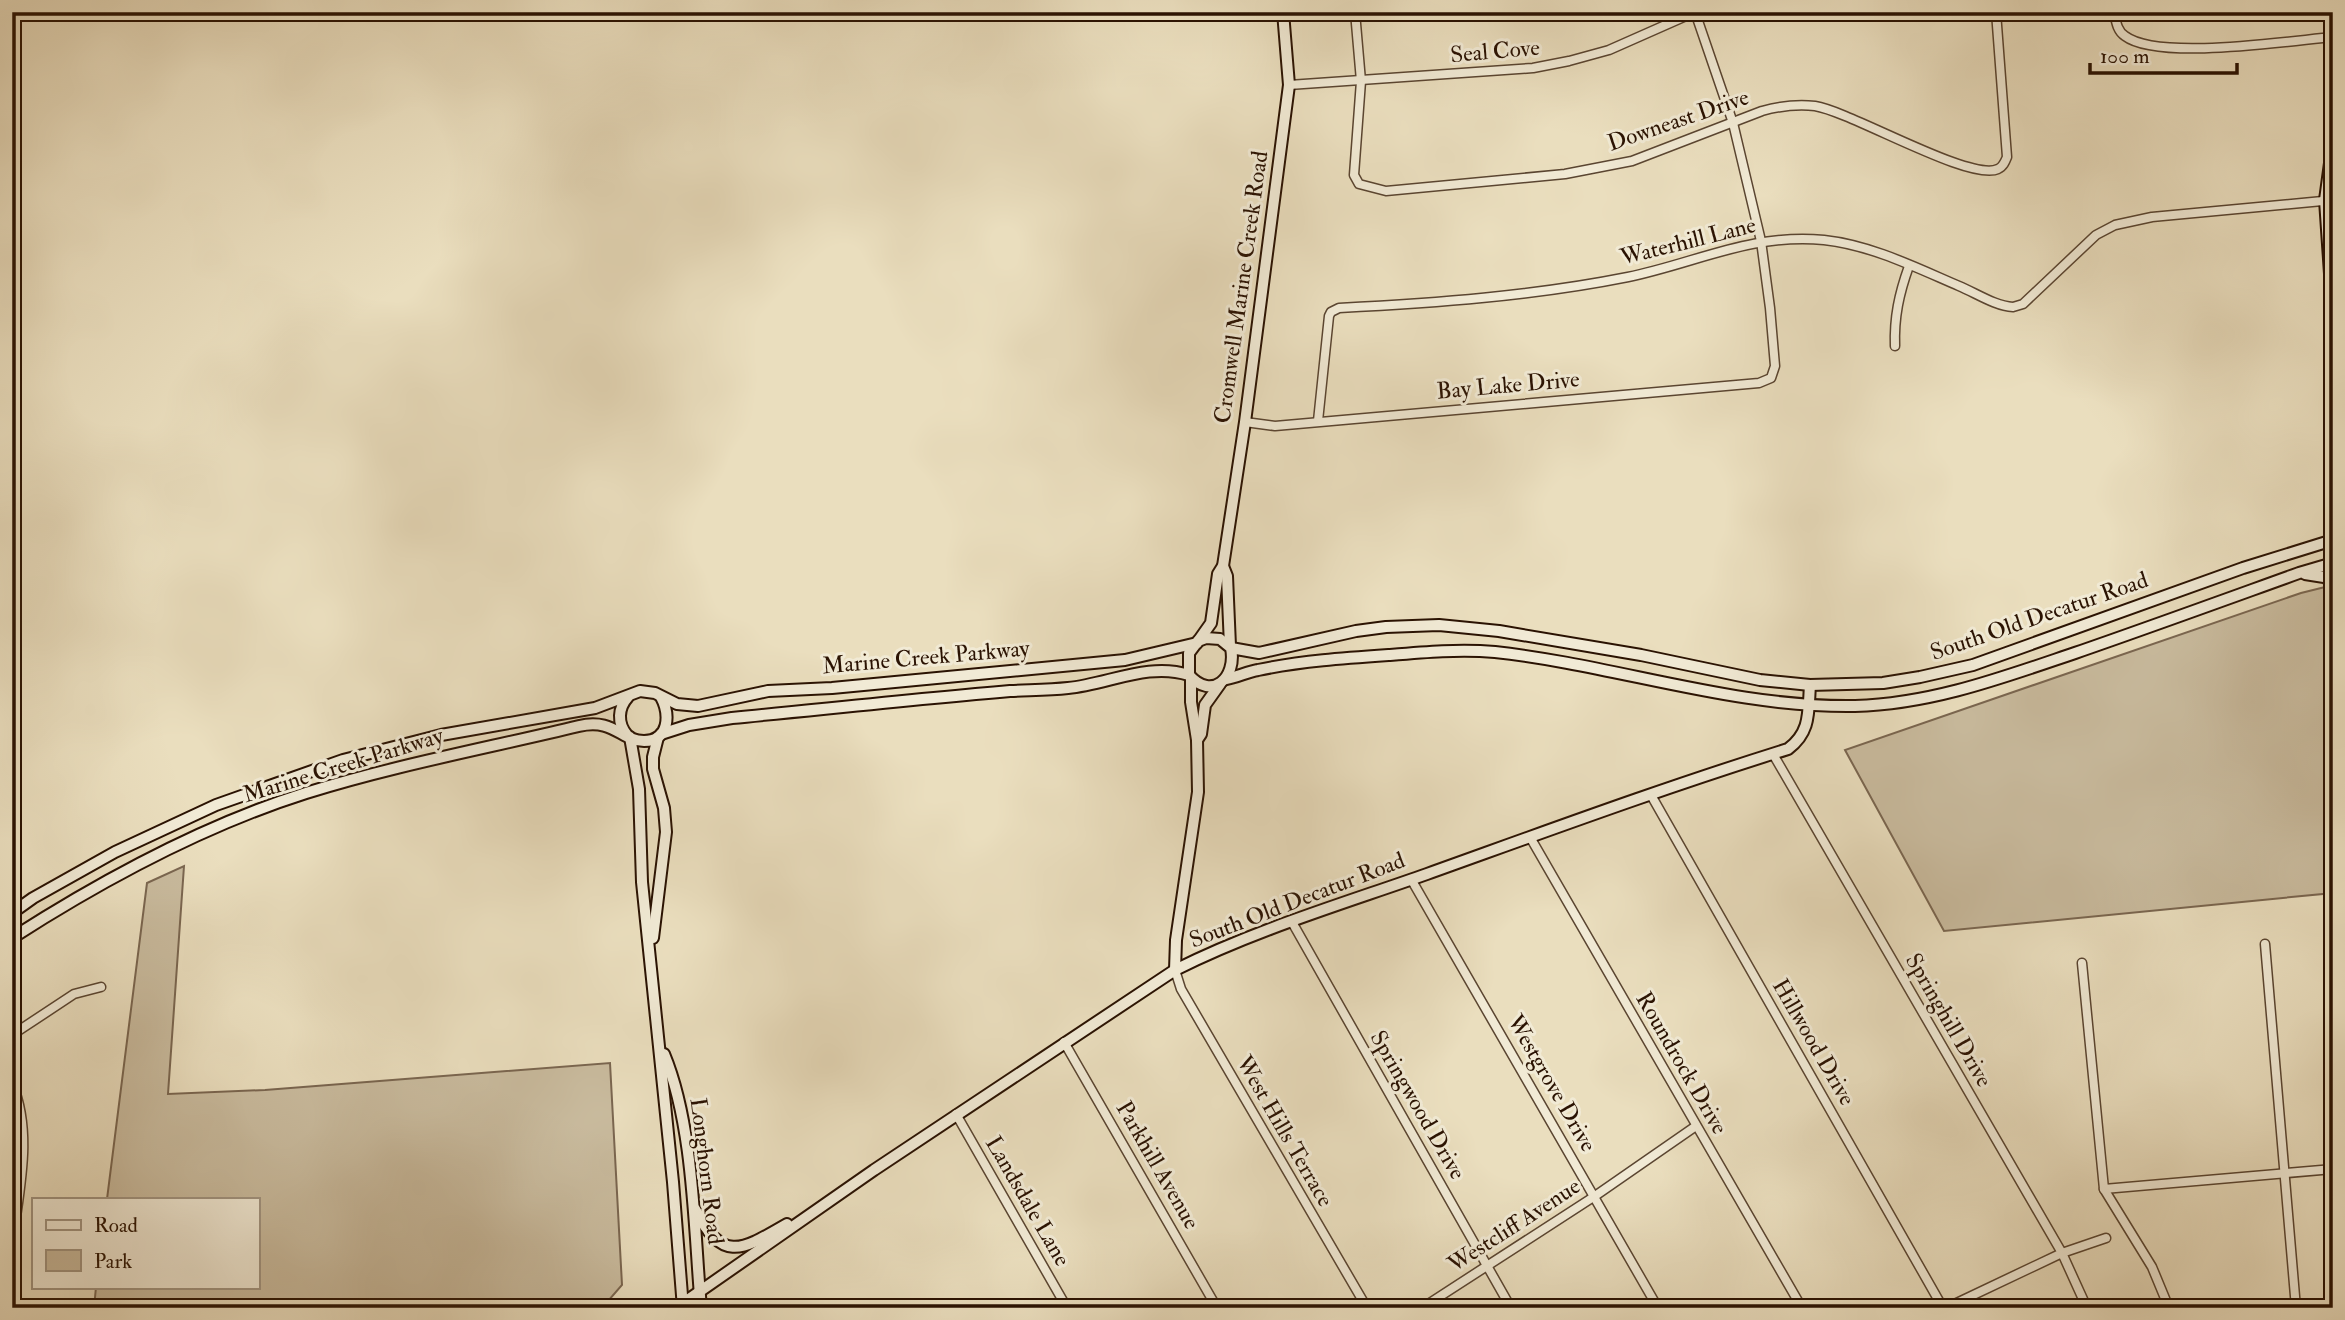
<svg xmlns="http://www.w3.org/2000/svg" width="2345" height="1320" font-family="'IM FELL Double Pica',serif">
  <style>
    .green { fill: #c9bb9e; stroke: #7a6650; stroke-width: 2 }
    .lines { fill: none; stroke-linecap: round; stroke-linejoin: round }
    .street-casing { stroke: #5a4531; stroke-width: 11 }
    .secondary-casing { stroke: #2a1202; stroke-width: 14 }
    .street { stroke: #f1ead5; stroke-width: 8 }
    .secondary { stroke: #f1ead5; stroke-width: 10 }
    .labels { text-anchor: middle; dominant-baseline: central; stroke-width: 6; stroke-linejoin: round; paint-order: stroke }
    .street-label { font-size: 23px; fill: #2a1202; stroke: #f1ead5 }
  </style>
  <rect width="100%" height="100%" fill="#eadebe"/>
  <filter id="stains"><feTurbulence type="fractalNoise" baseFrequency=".00286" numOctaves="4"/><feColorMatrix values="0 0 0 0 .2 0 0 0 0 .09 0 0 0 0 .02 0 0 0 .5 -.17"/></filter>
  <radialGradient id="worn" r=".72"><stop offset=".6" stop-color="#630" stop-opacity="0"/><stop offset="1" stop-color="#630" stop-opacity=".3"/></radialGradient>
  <!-- green -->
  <g class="green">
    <path d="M2333,585v308l-389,38 -99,-181 456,-157z"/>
    <path d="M184,866l-16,228 97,-4 345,-27 12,222 -20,23h-508l2,-21h161v-88h-150l40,-316z"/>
  </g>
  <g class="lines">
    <!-- street casing -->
    <g class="street-casing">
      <g id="street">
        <path d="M1355,12l6,69 -7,94 5,9 27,7 179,-17 67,-13 130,-50c18,-5 35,-7 53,-5 37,6 155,76 183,63 5,-2 7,-7 9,-12l-11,-145"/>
        <path d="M2114,12c2,9 3,19 11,24 33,25 163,5 208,1"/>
        <path d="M1289,85l244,-17 36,-7 40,-11 86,-38"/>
        <path d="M1895,346c-1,-29 4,-52 14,-80"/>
        <path d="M1318,421l11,-105 2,-4 8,-4c96,-5 194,-12 289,-31 68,-14 123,-44 196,-37 47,5 93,28 135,46 17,7 36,20 54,21l10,-3 73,-69 19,-10 37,-8 181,-17"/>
        <path d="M1245,422l30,4 484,-43 12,-5 4,-12 -5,-58 -9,-67 -28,-118 -38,-111"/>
        <path d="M1773,754l289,499 25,55"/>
        <path d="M1651,795l292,513"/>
        <path d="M1530,837l272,471"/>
        <path d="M1411,879l247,429"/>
        <path d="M1292,922l219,386"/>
        <path d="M2265,944l31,364"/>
        <path d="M2082,963l22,226 229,-20"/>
        <path d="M1175,970l6,19 186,319"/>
        <path d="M12,1035l62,-41 27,-7"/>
        <path d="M1064,1042l153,266"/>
        <path d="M12,1083c22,52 6,110 0,164"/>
        <path d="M956,1114l111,194"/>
        <path d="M2104,1189l48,78 17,41"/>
        <path d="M1422,1308l173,-112 101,-70"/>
        <path d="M1946,1308l116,-55 44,-15"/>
      </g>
    </g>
    <!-- secondary casing -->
    <g class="secondary-casing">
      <g id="secondary">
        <path d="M2333,141l-8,59 8,118"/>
        <path d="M1223,566l4,10 3,70"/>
        <path d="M2305,574l19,3 9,5"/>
        <path d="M1199,640l12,-17 7,-49 5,-8 22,-144 44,-337 -6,-73"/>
        <path d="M1231,648c6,30 -19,53 -42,27v-22l9,-12 8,-3 14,1 11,9 28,5 97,-22 30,-4 53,-2 60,6 142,24 119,25 50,5 73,-2 37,-6 53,-12 270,-97 90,-28"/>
        <path d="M1226,679c11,-2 21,-7 32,-9 43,-9 88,-12 132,-15 35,-3 70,-6 105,-3 120,13 238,56 360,54 77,-2 149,-29 220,-53 75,-26 149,-53 224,-80l34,-10"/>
        <path d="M661,734l28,-9 43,-7c93,-9 185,-19 278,-27 19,-1 39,-1 58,-3 41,-4 80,-26 121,-13"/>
        <path d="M627,735c-10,-12 -9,-27 1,-38"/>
        <path d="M630,737l9,52 3,93 31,300 10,126"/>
        <path d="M1197,740l4,-6 4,-29 15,-21"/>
        <path d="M12,913l21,-15 82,-46 101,-47 127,-45 98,-25 154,-27 45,-17 15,2 22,11 21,2 70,-15 64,-3 293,-28 72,-17"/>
        <path d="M12,938c92,-59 190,-112 294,-145 90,-28 182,-45 273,-67 35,-8 42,15 65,15 26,0 26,-27 17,-44"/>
        <path d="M653,938l13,-106 -2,-24 -11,-39v-12l5,-20"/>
        <path d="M1175,970l1,-30 22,-148 -1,-52 -6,-38v-24"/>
        <path d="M664,1054c30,72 30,176 37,254"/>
        <path d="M695,1209c28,55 47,41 92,15"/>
        <path d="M676,1308l198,-138 301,-200c80,-40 167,-66 252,-96 120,-43 239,-87 361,-125 23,-17 20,-37 22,-64"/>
      </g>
    </g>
    <!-- street -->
    <use href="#street" class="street"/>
    <!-- secondary -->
    <use href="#secondary" class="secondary"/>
  </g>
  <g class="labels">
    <!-- street labels -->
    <g class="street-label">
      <text transform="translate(1495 51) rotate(-5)">Seal Cove</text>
      <text transform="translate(1678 120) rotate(-19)">Downeast Drive</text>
      <text transform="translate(1688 241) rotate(-14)">Waterhill Lane</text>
      <text transform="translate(1241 287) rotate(-82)">Cromwell Marine Creek Road</text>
      <text transform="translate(1508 385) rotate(-5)">Bay Lake Drive</text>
      <text transform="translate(2039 616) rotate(-19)">South Old Decatur Road</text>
      <text transform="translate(926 657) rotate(-5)">Marine Creek Parkway</text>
      <text transform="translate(343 765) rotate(-17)">Marine Creek Parkway</text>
      <text transform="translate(1297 900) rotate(-21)">South Old Decatur Road</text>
      <text transform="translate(1949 1020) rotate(60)">Springhill Drive</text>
      <text transform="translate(1814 1042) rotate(60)">Hillwood Drive</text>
      <text transform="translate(1682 1063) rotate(60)">Roundrock Drive</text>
      <text transform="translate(1552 1083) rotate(60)">Westgrove Drive</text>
      <text transform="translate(1418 1105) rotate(60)">Springwood Drive</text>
      <text transform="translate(1285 1131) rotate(60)">West Hills Terrace</text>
      <text transform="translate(1158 1165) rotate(60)">Parkhill Avenue</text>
      <text transform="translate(707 1171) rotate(83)">Longhorn Road</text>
      <text transform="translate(1028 1201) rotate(60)">Landsdale Lane</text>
      <text transform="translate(1514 1225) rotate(-33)">Westcliff Avenue</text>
    </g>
  </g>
  <!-- margin -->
  <rect width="2345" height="1320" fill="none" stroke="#eadebe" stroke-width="42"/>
  <rect x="14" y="14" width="2317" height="1292" fill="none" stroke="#2a1202" stroke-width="3.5"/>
  <rect x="21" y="21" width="2303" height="1278" fill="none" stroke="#2a1202" stroke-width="2"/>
  <!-- legend -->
  <rect x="32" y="1198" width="228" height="91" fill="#f1ead5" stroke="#a19481" stroke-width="2"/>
  <rect x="46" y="1220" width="35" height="10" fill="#f1ead5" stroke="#a19481" stroke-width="2"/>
  <text x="94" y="1232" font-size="21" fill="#2a1202">Road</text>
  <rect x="46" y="1250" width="35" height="21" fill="#c9bb9e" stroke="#a19481" stroke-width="2"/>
  <text x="94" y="1268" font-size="21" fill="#2a1202">Park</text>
  <!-- scale -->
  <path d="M2090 63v10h147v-10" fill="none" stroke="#2a1202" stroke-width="3.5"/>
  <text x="2100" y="63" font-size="21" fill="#2a1202" stroke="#f1ead5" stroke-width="5" paint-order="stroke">100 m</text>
  <rect width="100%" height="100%" filter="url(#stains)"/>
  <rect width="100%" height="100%" fill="url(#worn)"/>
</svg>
